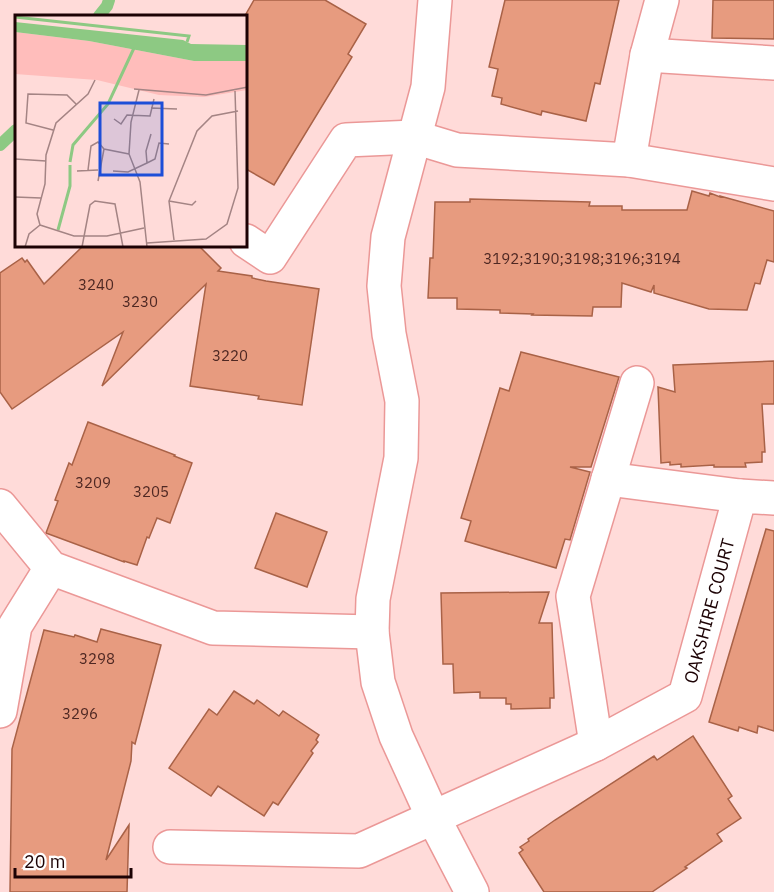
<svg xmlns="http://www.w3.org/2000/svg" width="774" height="892" font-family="'IBM Plex Sans',sans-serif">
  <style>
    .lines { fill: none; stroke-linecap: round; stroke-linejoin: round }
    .stream { stroke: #8dc983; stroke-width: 12 }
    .building { fill: #e79b7f; stroke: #a96247; stroke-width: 1.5 }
    .minor-casing { stroke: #eb9897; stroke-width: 36 }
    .minor { stroke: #fff; stroke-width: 33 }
    .labels { text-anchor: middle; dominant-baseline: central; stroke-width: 5; stroke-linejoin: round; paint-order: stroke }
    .number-label { font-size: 15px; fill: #4f2823 }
    .street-label { font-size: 18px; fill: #1c0204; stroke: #fff }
    .inset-river { fill: none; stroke: #8dc983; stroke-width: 3 }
    .inset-road { fill: none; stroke: #a48484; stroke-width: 1.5 }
    .view { fill: #1d4ed8; fill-opacity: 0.15; stroke: #1d4ed8; stroke-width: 3 }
    .inset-edge { fill: none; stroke: #1c0204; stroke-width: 3 }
  </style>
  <rect width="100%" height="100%" fill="#ffdbd9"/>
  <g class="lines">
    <!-- stream -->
    <g class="stream">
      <path d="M99,16l8,-10 2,-6"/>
      <path d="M0,145l16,-15"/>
    </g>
  </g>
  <!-- building -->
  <g class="building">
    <path d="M254,0h71l41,24 -18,30 4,3 -78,128 -28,-16v-155z"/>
    <path d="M505,0h114l-19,84 -5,-1 -9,38 -44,-10 -1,4 -40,-11 1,-6 -10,-2 6,-27 -9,-2z"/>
    <path d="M713,0h61v39l-62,-1z"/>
    <path d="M692,191l17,5 1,-3 10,4v-1l54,15v51l-7,-2 -7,24 -5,-1 -8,27 -38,-1 -55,-16v-8l-3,7 -29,-9 -1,24h-28l-1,9 -60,-1 1,-1 -33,-1v-3l-43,-1v-11h-29l2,-40h3l2,-56h35v-3l120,3 -1,4h33v4h65z"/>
    <path d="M83,246h116l22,22 -3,3 34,5v2l14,3 53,8 -17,116 -44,-6 1,-3 -69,-10 16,-102 -104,102 21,-54 -111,77 -12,-17v-119l22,-15 3,4 2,-2 17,24z"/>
    <path d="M521,352l98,25 -28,90h-21l20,5 -20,68 -5,-1 -9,29 -91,-27 6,-20 -10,-3 39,-130 9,3z"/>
    <path d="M774,361v43h-12l3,48h-3v10l-17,1 1,4h-32v-2l-33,2v-3l-11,1v-3l-9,1 -3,-76 17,5 -2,-27z"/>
    <path d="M88,422l87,33 -1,1 18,7 -22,60 -13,-5 -8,20 -2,-1 -10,28 -13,-4v1l-78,-29 12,-32 -3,-1 14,-37 3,2z"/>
    <path d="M276,513l51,19 -20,55 -52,-19z"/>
    <path d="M766,529l8,2v200l-16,-5 -1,7 -18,-6 -1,4 -29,-9z"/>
    <path d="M549,592l-10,31h13l2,75h-4v10l-39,1v-5h-5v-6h-26v-6l-26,1 -1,-29h-10l-2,-71z"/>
    <path d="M101,629l60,16 -26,99 -3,-2 -1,19 -25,99 23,-35 -2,67h-117l2,-143 32,-119 30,7 1,-2 22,7z"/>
    <path d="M234,691l20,13 3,-4 22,16 4,-5 36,24 -3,5 2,2 -7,9 2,2 -35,52 -5,-3 -9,14 -46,-30 -7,10 -42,-28 40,-59 8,6z"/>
    <path d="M693,736l39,60 -4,3 13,19 -24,16 5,7 -37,26 2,1 -35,24h-108l-25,-39 4,-3 -3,-3 9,-6 -1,-2 27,-19 99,-64 3,4z"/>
  </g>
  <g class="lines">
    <!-- minor casing -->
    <g class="minor-casing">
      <g id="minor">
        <path d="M435,0l-7,87 -40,150 -4,49 5,48 13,67 -1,57 -28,141 -1,33 6,50 18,54 37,81 39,75"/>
        <path d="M647,55l127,8"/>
        <path d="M629,160l145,24"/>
        <path d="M246,241l24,16 76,-117 68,-3 43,13 172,10 18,-105 15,-55"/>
        <path d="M608,479l132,17"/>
        <path d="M0,506l51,62 162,60 159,4"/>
        <path d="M0,711l15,-85 36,-58"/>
        <path d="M596,744l-23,-148 64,-213"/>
        <path d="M170,847l189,4 237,-107 89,-48 55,-200 34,2"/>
      </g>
    </g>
    <!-- minor -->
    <use href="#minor" class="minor"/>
  </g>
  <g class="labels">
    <!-- number labels -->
    <g class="number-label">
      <text x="582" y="258">3192;3190;3198;3196;3194</text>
      <text x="96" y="284">3240</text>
      <text x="140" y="301">3230</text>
      <text x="230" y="355">3220</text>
      <text x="93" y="482">3209</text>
      <text x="151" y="491">3205</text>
      <text x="97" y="658">3298</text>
      <text x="80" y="713">3296</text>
    </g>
    <!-- street labels -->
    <g class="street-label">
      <text transform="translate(709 611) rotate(-75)">OAKSHIRE COURT</text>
    </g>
  </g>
  <!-- overview -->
  <g transform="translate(15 15)">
    <rect width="232" height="232" fill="#ffdbd9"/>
    <path d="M0,17l74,9 105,20h53v29l-43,7 -45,-2 -62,-15 -82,-6z" fill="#ffbdbb"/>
    <path d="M0,7l168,18 8,4 56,1v16h-53l-105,-20 -74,-9z" fill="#8dc983"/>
    <path class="inset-river" d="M0,2l174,19 -2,6M55,147l3,-17 35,-41 26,-56M43,215l12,-44v-21"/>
    <path class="inset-road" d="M119,74l72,6 42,-8M124,75l-8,32 -2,32 11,28 7,65M136,93l26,1M99,104l7,5 6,-9 23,1 4,-17M38,115l-27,-7 2,-29 39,1 9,9M0,144l31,2M132,148l-1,-12 5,-17M73,155l3,-24 7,-4 6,7 25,5M62,156l21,-1M98,156l15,1 19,-9 8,-4 4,-16 10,1M83,166l6,-32M0,182l26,1M154,186l23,4 4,-4M25,210l-3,-11 8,-30 1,-29 10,-32 32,-29 7,-14M25,210l34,11h33l37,-8M159,225l-5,-39 28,-70 15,-15 26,-5M132,228l59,-4 21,-15 11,-36 -3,-97M10,232l4,-13 11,-9M67,232l8,-42 5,-4 20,3 8,43"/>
    <path class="view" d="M85,88h62v72h-62z"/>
    <rect width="232" height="232" class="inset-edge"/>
  </g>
  <!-- scale -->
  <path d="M15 868v9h116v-9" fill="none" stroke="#1c0204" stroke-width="3"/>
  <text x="24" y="868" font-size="18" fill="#1c0204" stroke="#ffffff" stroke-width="4.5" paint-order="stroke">20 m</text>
</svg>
